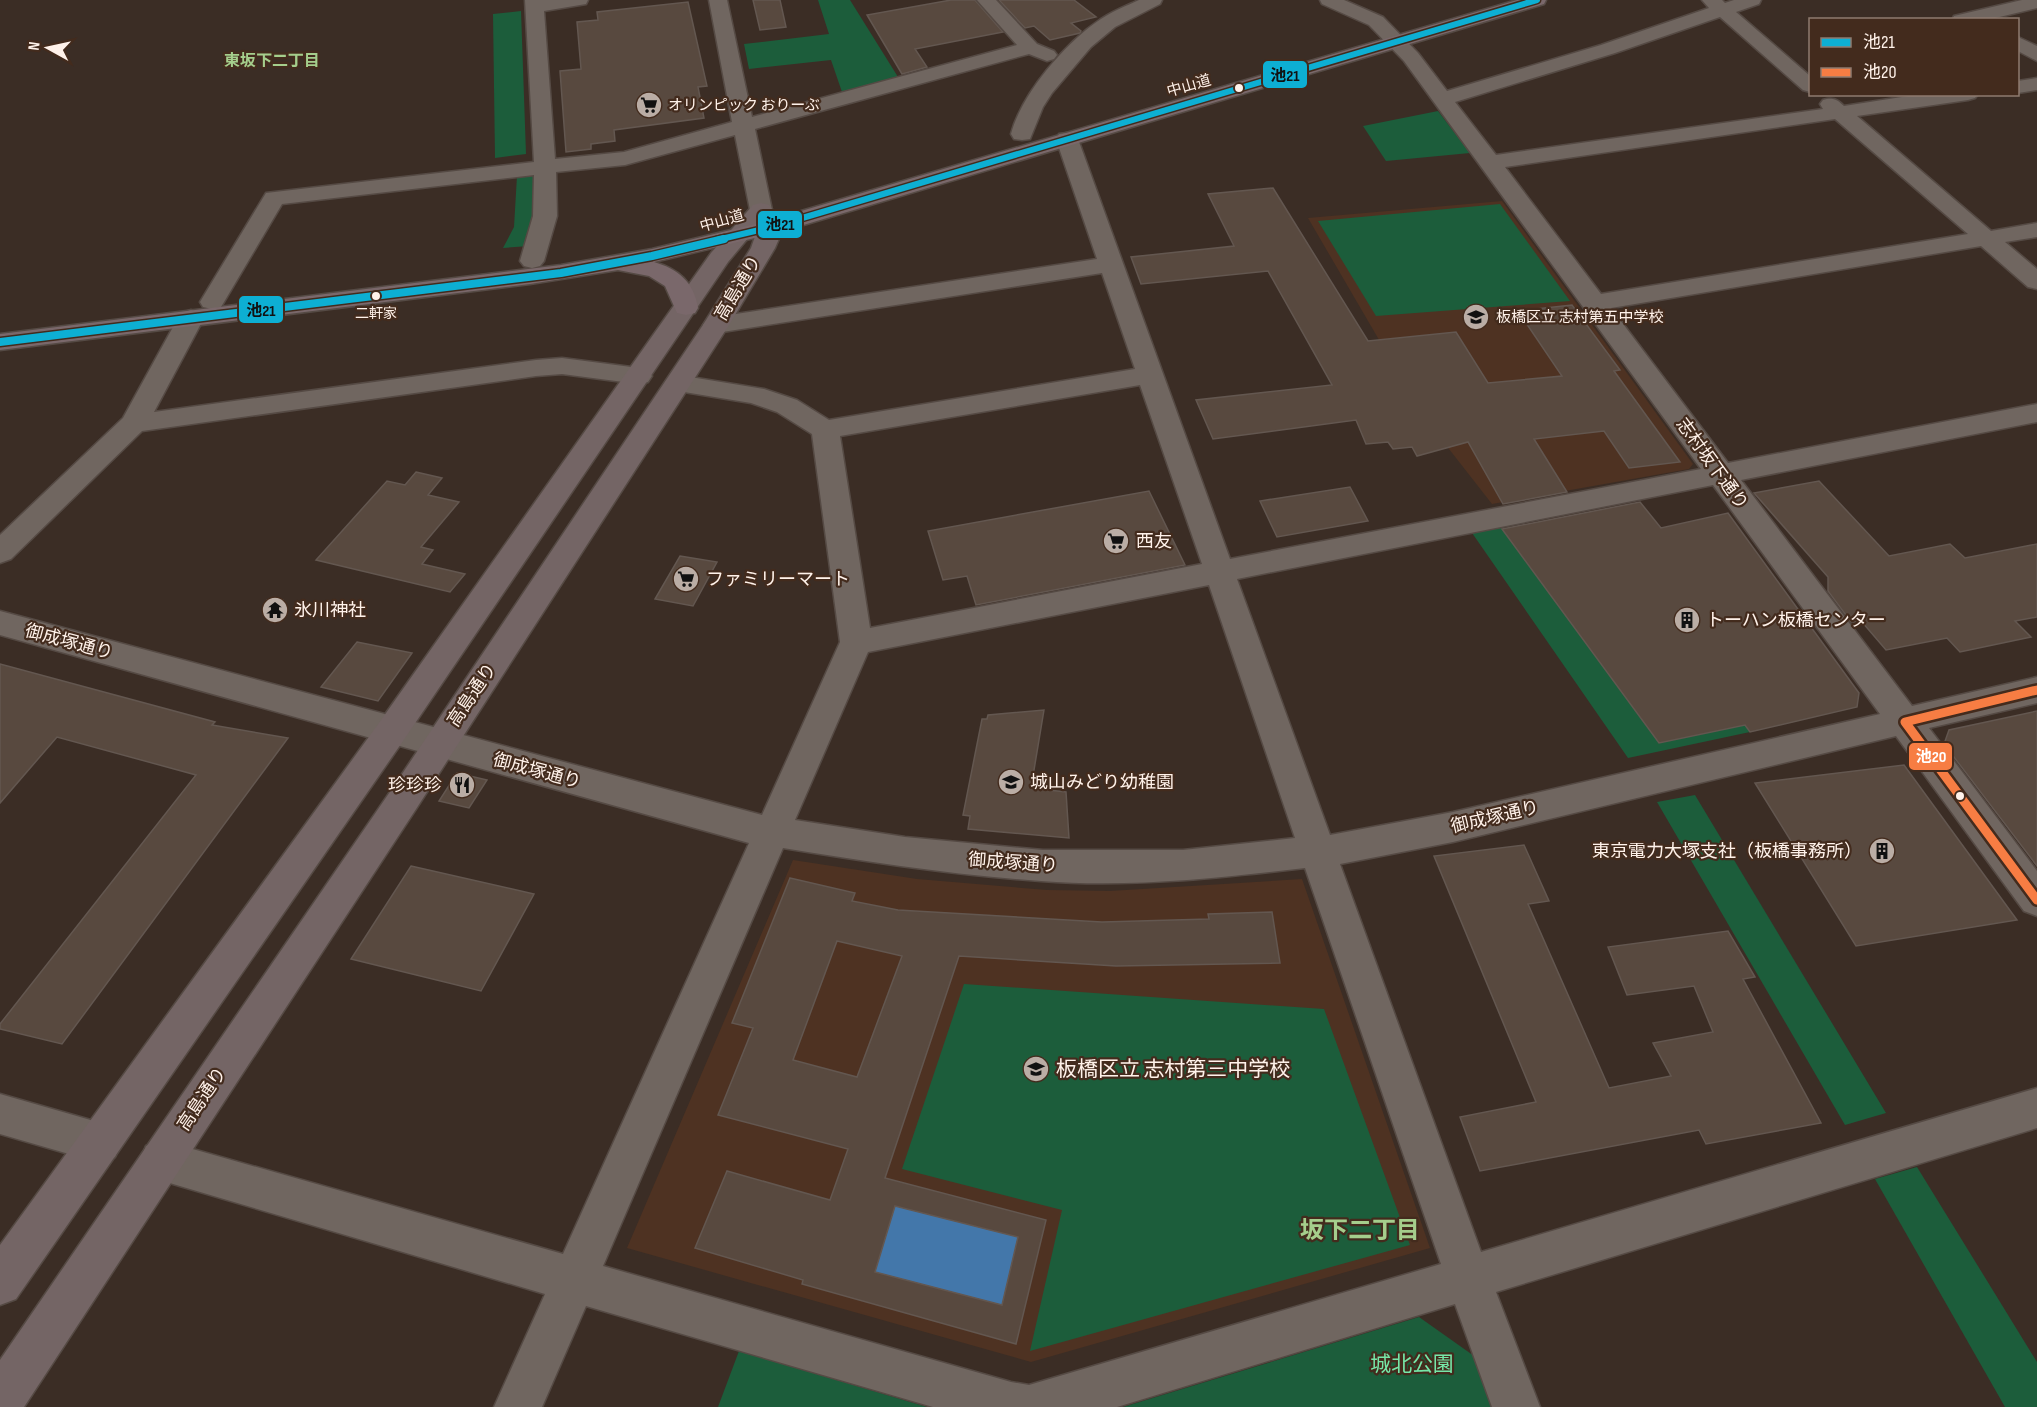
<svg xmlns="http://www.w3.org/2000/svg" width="2037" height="1407" font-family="'Sofia Sans Condensed','Noto Sans JP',sans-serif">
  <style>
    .built { fill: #4e3222 }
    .green { fill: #1c5d3b }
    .water { fill: #4377aa }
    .building { fill: #58493f; stroke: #635750; stroke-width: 1.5; fill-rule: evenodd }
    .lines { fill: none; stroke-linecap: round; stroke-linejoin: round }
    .minor-casing { stroke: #554a44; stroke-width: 3 }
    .major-casing { stroke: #554a44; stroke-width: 3 }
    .highway-casing { stroke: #554a44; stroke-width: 3 }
    .minor { fill: #706660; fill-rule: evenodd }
    .major { fill: #746565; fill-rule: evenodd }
    .highway { fill: #7a686b; fill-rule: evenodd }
    .bus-1-far1-casing { stroke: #432b1d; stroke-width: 9 }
    .bus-1-casing { stroke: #432b1d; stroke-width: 11 }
    .bus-2-casing { stroke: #432b1d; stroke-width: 14 }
    .bus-1-far1 { stroke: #0dafd3; stroke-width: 6 }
    .bus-1 { stroke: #0dafd3; stroke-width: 8 }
    .bus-2 { stroke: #f77d43; stroke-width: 9 }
    .bus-dot { fill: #fff2ea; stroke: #432b1d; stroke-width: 2 }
    .labels { text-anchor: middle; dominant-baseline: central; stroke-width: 4.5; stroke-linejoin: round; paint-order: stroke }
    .far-bus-label { font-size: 14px; fill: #fff2ea; stroke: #432b1d }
    .far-street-label { font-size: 15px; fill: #fff2ea; stroke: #432b1d }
    .far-poi-label { font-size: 15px; fill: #fff2ea; stroke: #432b1d; text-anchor: start }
    .far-neighbourhood-label { font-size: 16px; font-weight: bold; fill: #a5ce8c; stroke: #432b1d }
    .street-label { font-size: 18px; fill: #fff2ea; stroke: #432b1d }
    .poi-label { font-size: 18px; fill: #fff2ea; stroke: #432b1d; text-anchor: start }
    .near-poi-label { font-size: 21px; fill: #fff2ea; stroke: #432b1d; text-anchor: start }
    .near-park-label { font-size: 21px; fill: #76e7a8; stroke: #432b1d }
    .near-neighbourhood-label { font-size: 24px; font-weight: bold; fill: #a5ce8c; stroke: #432b1d }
    .line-badge { stroke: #432b1d; stroke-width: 2 }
    .badge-label { font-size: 16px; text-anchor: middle; font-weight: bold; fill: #fff }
    .pale-badge-label { font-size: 16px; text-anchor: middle; font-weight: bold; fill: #111 }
  </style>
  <rect width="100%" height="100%" fill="#3b2d25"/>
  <!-- built -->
  <g class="built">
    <path d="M1502,201l191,263 -4,5 -197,35 -68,-87 -116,-199z"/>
    <path d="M793,860l124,19 130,11 63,1 192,-12 128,369 -399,114 -404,-114z"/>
  </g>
  <!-- green -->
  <g class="green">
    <path d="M818,0h32l48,77 -56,15 -11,-32 -82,9 -5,-25 85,-10z"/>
    <path d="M521,11l5,143 -31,4 -2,-144z"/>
    <path d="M1438,111l32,42 -84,8 -23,-35z"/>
    <path d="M539,174l-10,72 -26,2 11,-21 3,-51z"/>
    <path d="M1500,204l70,97 -194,15 -58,-95z"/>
    <path d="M1500,525l159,217 86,-17 5,7 -122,26 -158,-228z"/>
    <path d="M1695,795l191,318 -41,12 -188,-323z"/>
    <path d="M964,984l360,25 86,236 -380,106 32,-141 -160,-41z"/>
    <path d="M1917,1167l120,195v45h-32l-130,-228z"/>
    <path d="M1419,1317l65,46 15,44h-376z"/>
    <path d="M739,1351l188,56h-209z"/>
  </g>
  <!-- water -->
  <path class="water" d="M895,1206l123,31 -16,68 -127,-33z"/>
  <!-- building -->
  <g class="building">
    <path d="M753,0h27l6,27 -26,3z"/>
    <path d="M951,0h24l28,32 -88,17 12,18 -25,7 -35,-59z"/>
    <path d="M999,0h75l22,17 -25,6 10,8 -1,2 -30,7 -16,-14 -9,2z"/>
    <path d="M688,2l19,84 -9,1 6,31 -90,12 1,11 -24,3v5l-25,3 -6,-81 21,-2 -4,-47 21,-2 -1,-8z"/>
    <path d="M1273,188l95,153 88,-9 32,51 74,-7 -44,-65 54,-6 48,65 -6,1 66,91 -51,6 -25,-37 -70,8 33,53 -64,12 -35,-62 -51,14 -5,-9 -19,2 -5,-7 -22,2 -10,-24 -143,19 -17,-39 136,-15 -64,-114 -127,13 -10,-27 103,-11 -26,-52z"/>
    <path d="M416,472l26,6 -14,17 31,7 -38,45 12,3 -11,14 43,10 -15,18 -134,-32 71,-79 18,4z"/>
    <path d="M1819,481l70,75 61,-12 15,14 72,-14v73l-22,4 16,16 -71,15 -13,-14 -61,12 -24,-28h-11l-23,-31v-14l-74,-84z"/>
    <path d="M1350,487l18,34 -91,16 -17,-36z"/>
    <path d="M1149,491l36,74 -209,40 -9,-29 -24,4 -15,-49z"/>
    <path d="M1640,502l21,26 67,-15 131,180 -2,14 -107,25 -5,-7 -86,18 -157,-214z"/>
    <path d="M680,556l37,6 -24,44 -38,-7z"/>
    <path d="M357,642l55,11 -34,48 -57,-14z"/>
    <path d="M0,664l215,58 -3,3 76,13 -226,306 -62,-15v-5l196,-249 -139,-38 -57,66z"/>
    <path d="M1044,710l-13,78 35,4 3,46 -101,-9 2,-13 -7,-1 19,-96h5l1,-4z"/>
    <path d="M2037,711v155l-93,-122 5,-14z"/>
    <path d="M1904,765l113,155 -161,26 -101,-163z"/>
    <path d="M457,773l30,7 -18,28 -30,-7z"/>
    <path d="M1524,845l25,56 -21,3 81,184 62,-12 -18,-33 60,-11 -19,-46 -67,9 -19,-48 120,-16 27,46 -12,2 78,144 -115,21 -7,-14 -219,41 -20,-54 76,-15 -102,-246z"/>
    <path d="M411,866l123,28 -53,97 -130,-32z"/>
    <path d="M790,878l65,15 -3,8 46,9 204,12 107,-3 -1,-5 64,-2 8,51 -164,3 -157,-10 -74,222 161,42 -30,124 -214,-60 1,-4 -108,-32 32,-77 103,29 18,-51 -130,-34 35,-87 -21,-5zM837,941l65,15 -45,121 -64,-17zM895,1206l123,31 -16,68 -127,-33z"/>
  </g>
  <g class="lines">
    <!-- minor casing -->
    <g class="minor-casing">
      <g id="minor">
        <path d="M525,0h63l-2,4 -42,7 11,148 69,-7 108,-30 -23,-122h18l25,117 265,-72 -40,-45h19l41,44 17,7 3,4 -3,4 -7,2 -18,-7 -274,75 17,81 -3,5 -8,2 -8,-2 -3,-5 -15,-75 -110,30 -69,7 1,44 -13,45 -4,5 -8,2 -8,-2 -4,-5 13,-45 1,-41 -252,29 -61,103 -9,2 -9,-2 -3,-5 66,-109 268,-31z"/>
        <path d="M1139,0h23l-2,4 -45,23 -24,20 -39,46 -9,14 -13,32 -8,1 -8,-1 -3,-5c11,-41 55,-92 90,-115 12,-8 25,-13 38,-19z"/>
        <path d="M1320,0h24l39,17 35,36 29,38 154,-46 108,-37 -7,-8h20l3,3 9,-3h27l-2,4 -23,8 74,64v16l-7,-2 -83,-73 -105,36 -160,49 41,53 327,-46 -3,-5 3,-4c9,-3 14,-1 21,6l77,-12h57l-3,4 -7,2 -111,16 134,115 46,-8v14l-32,5 32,27v20l-9,-2 -47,-41 -370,62 117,155 309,-59v18l-296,58 171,226 125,-29v26l-108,25 108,143v45l-13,-5 -128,-175 -443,106 -113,22 141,388 556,-164v40l-541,164 44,115h-48l-37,-103 -338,103h-184l-347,-101 -44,101h-48l51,-113 -399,-118 -6,-15 6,-15 15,-6 402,114 186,-411 -749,-208v-24l762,204 78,-173 -28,-208 -35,-22 -26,-9 -73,-12 -9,-2 -4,-6 4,-6 9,-2 86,14 33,11 32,20 306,-51 -33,-96 -386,60 -9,-3 -4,-5 4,-5 9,-3 381,-58 -41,-120 3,-5 8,-1 8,1 3,5 152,420 471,-90 -297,-408 -35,-36 -47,-21zM1835,119l133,115 -367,60 -96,-127zM1140,385l62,179 -332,64 -30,-192zM1713,485l167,229 -427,98 -123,23 -93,-256zM1209,585l86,253 -112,12h-140l-138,-13 -110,-17 73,-168zM783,848c86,14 172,27 258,33 88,7 177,-3 264,-13l136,396 -412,121 -18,-3 -408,-116z"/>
        <path d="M2022,0h15v8l-50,12h-35l2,-4z"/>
        <path d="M2018,37l19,9v15l-19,-10z"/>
        <path d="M2037,78v12l-19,3v-12z"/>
        <path d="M191,310l9,3 4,5 -50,94 382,-52 26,-2 77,10 9,2 4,6 -4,6 -9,2 -77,-10 -26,2 -394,55 -131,128 -11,4v-28l123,-117 55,-100 4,-5z"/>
        <path d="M0,1094l115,33 6,15 -6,15 -15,6 -100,-29z"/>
      </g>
    </g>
    <!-- major casing -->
    <g class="major-casing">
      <path id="major" d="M761,203l8,2 15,22 -9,21 -46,77 -311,481 -394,601h-24v-47l394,-574 309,-461 48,-77 8,-23 -31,37 -325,479 -387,558 -16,6v-60l379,-522 332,-470 42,-48z"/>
    </g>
    <!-- highway casing -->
    <g class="highway-casing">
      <path id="highway" d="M1517,0h29l-2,4 -764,228 -126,30c24,7 40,20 44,46l-3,5 -9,2 -9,-2 -12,-27 -16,-10 -31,-6 -88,14 -530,66v-16l561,-69 91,-16 112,-27z"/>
    </g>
    <!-- minor -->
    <use href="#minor" class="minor"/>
    <!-- major -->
    <use href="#major" class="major"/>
    <!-- highway -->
    <use href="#highway" class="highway"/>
    <!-- bus-1-far1 casing -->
    <g class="bus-1-far1-casing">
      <path id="bus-1-far1" d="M717,240l55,-13 765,-227"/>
    </g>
    <!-- bus-1 casing -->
    <g class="bus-1-casing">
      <path id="bus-1" d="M0,342l561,-69 91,-17 72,-17"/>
    </g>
    <!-- bus-2 casing -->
    <g class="bus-2-casing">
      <path id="bus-2" d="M2037,690l-132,32 132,178"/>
    </g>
    <!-- bus-1-far1 -->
    <use href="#bus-1-far1" class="bus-1-far1"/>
    <!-- bus-1 -->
    <use href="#bus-1" class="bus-1"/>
    <!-- bus-2 -->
    <use href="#bus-2" class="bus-2"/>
  </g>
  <!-- icons -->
  <defs>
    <g id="supermarket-disc" transform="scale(1.35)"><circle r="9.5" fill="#baada5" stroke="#432b1d"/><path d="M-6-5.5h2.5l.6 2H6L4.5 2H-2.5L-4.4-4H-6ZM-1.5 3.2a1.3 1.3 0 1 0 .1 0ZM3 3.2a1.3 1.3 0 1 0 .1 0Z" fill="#111"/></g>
    <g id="school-disc" transform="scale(1.35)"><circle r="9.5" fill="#baada5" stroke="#432b1d"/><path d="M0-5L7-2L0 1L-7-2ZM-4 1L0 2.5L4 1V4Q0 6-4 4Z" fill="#111"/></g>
    <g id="temple-disc" transform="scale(1.35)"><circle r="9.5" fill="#baada5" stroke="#432b1d"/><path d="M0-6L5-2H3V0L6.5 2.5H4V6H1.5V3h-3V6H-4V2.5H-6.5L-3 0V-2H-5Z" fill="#111"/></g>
    <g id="building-disc" transform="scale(1.35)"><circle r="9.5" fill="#baada5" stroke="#432b1d"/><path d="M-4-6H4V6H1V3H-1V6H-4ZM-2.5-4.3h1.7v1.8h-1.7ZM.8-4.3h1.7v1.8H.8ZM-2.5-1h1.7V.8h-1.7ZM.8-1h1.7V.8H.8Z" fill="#111"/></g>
    <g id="restaurant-disc" transform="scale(1.35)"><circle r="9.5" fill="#baada5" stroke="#432b1d"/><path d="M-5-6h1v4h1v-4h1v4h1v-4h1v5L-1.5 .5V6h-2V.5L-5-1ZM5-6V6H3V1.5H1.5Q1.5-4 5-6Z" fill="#111"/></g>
  </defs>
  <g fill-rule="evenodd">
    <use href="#supermarket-disc" x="649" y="105"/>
    <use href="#school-disc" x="1476" y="317"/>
    <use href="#supermarket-disc" x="1116" y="541"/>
    <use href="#supermarket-disc" x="686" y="579"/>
    <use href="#temple-disc" x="275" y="610"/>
    <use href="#building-disc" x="1687" y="620"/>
    <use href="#school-disc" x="1011" y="782"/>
    <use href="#restaurant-disc" x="462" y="785"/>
    <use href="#building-disc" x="1882" y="851"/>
    <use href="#school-disc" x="1036" y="1069"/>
  </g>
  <!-- markers -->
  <g class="bus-dot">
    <circle cx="1239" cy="88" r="5"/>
    <circle cx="376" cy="296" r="5"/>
    <circle cx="1960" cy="796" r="5"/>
  </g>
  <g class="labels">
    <!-- far-bus labels -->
    <g class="far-bus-label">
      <text x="376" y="313">二軒家</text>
    </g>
    <!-- far-street labels -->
    <g class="far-street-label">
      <text transform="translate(1189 86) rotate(-16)">中山道</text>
      <text transform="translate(722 221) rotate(-16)">中山道</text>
    </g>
    <!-- far-poi labels -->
    <g class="far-poi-label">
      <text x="668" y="105">オリンピック おりーぶ</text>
      <text x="1496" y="317">板橋区立 志村第五中学校</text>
    </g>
    <!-- far-neighbourhood labels -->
    <g class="far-neighbourhood-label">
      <text x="272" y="61">東坂下二丁目</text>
    </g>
    <!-- street labels -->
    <g class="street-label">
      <text transform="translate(738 288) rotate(-59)">高島通り</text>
      <text transform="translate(1712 464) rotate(54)">志村坂下通り</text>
      <text transform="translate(69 642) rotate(15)">御成塚通り</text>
      <text transform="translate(472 695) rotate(-56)">高島通り</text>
      <text transform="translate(537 771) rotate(15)">御成塚通り</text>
      <text transform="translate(1495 817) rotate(-13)">御成塚通り</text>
      <text transform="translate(1013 863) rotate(4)">御成塚通り</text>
      <text transform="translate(202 1099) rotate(-56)">高島通り</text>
    </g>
    <!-- poi labels -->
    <g class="poi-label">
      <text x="1136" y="541">西友</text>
      <text x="706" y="579">ファミリーマート</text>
      <text x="294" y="610">氷川神社</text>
      <text x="1706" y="620">トーハン板橋センター</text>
      <text x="1030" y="782">城山みどり幼稚園</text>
      <text x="442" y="785" text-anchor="end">珍珍珍</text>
      <text x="1862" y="851" text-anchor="end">東京電力大塚支社（板橋事務所）</text>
    </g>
    <!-- near-poi labels -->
    <g class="near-poi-label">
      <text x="1056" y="1069">板橋区立 志村第三中学校</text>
    </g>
    <!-- near-park labels -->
    <g class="near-park-label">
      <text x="1412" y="1364">城北公園</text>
    </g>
    <!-- near-neighbourhood labels -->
    <g class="near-neighbourhood-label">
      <text x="1360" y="1230">坂下二丁目</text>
    </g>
  </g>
  <g class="line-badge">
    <rect x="1262" y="60" width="46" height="29" rx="6" fill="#0dafd3"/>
    <rect x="757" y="210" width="46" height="29" rx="6" fill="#0dafd3"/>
    <rect x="238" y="295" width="46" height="29" rx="6" fill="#0dafd3"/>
    <rect x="1908" y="742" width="45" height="29" rx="6" fill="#f77d43"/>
  </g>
  <g class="badge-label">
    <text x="1931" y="762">池20</text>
  </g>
  <g class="pale-badge-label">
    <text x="1285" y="81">池21</text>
    <text x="780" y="230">池21</text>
    <text x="261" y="316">池21</text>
  </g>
  <!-- legend -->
  <rect x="1809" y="18" width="210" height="78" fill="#432b1d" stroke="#8e7b6f" stroke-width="1.5"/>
  <rect x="1821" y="38" width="30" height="9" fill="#0dafd3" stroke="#8e7b6f" stroke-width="1.5"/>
  <text x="1863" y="48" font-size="18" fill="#fff2ea">池21</text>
  <rect x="1821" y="68" width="30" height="9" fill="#f77d43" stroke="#8e7b6f" stroke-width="1.5"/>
  <text x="1863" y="78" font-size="18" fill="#fff2ea">池20</text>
  <!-- north arrow -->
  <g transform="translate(48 48) rotate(278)" stroke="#432b1d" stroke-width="4.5" paint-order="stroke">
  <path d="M0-4.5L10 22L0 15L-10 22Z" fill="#fff2ea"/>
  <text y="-9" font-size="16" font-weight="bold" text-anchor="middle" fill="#fff2ea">N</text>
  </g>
</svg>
